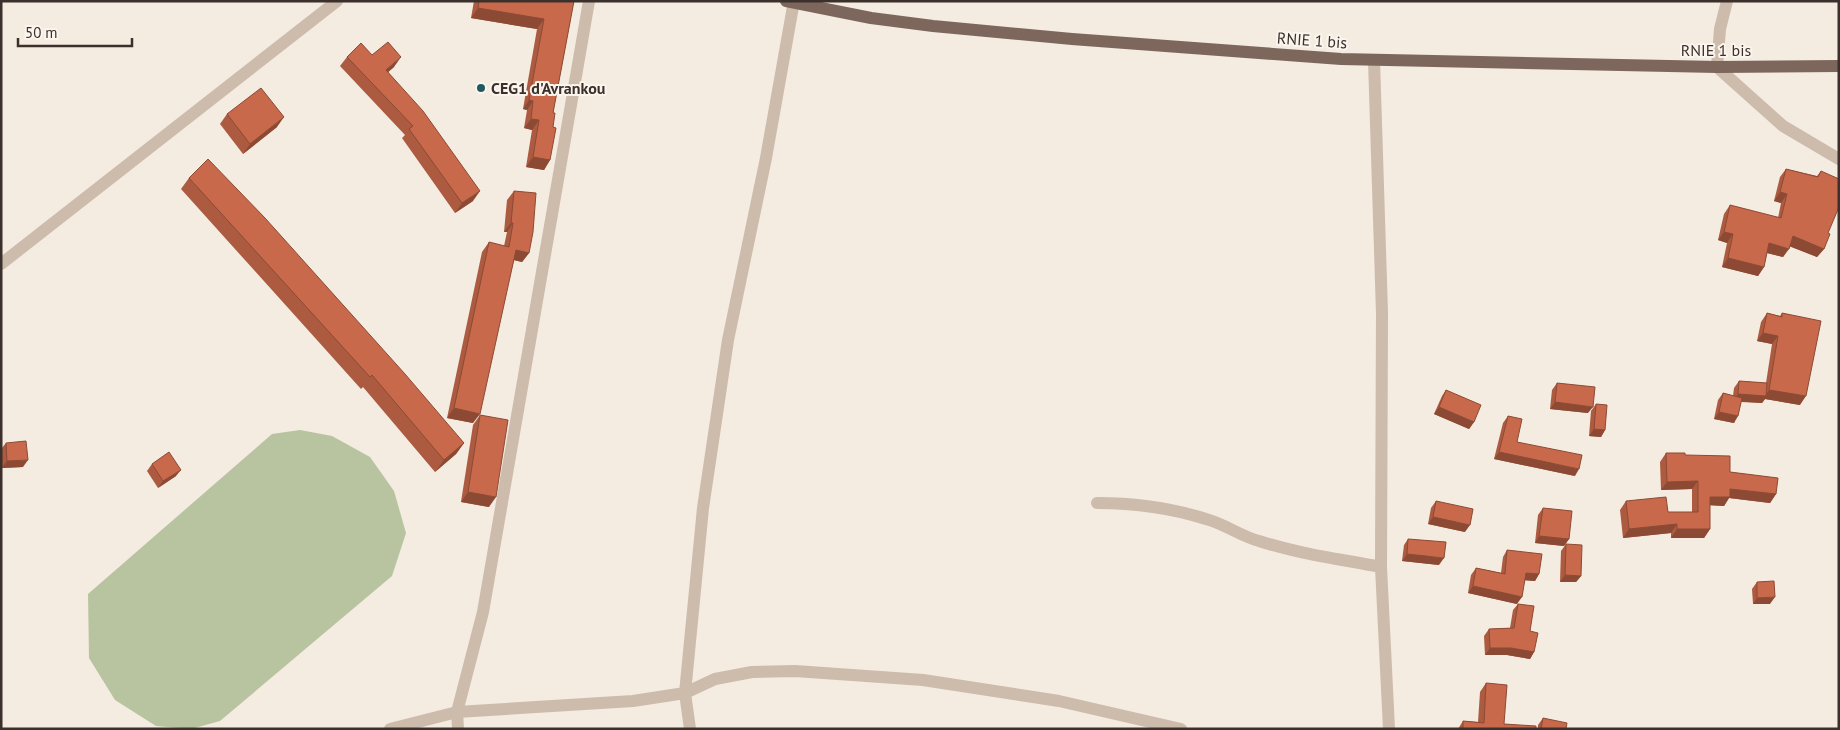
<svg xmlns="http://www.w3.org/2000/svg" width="1840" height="730" font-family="'PT Sans',sans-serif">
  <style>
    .park { fill: #b8c4a0 }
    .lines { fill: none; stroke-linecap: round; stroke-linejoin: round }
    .minor { stroke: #cdbbac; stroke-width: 12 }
    .primary { stroke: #7d675c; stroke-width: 12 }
    .wall { fill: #ac5a40 }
    .shaded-wall { fill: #8c4a34 }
    .building { fill: #c8694b; stroke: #8c4a34 }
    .poi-dot { fill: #1f5a5e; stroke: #fbf5ee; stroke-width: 2 }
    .labels { text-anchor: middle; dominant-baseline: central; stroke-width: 4; stroke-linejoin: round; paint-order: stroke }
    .street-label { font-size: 16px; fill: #3b302b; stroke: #fbf5ee }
    .poi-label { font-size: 16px; font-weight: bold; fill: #3b302b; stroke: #fbf5ee; text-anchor: start }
  </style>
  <rect width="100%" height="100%" fill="#f4ebe1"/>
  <!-- park -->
  <path class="park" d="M300,430l32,6 38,21 24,34 12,42 -14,43 -172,145 -29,8 -35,-3 -41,-26 -26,-42 -1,-64 184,-160z"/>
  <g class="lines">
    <!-- minor -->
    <g class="minor">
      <path d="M1727,1l-7,28 -3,38 66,59 56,33"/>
      <path d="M1374,60l8,253 -1,254 8,162"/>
      <path d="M1,264l336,-263"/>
      <path d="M1097,503c37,0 74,5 109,16 19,5 34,17 53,22 40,13 81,18 122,26"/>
      <path d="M390,729l67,-17 176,-11 52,-8 30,-14 37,-7 43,-1 128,9 136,21 122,28"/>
      <path d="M458,729l-1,-17 26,-100 106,-611"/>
      <path d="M690,729l-5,-36 18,-185 25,-168 38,-182 28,-157"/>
    </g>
    <!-- primary -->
    <path class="primary" d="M786,1l85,17 62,8 139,13 269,20 376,8 122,-1"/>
  </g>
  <!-- wall -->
  <g class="wall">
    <path d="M474,1h100l-21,112 -3,47 -6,10 -18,-3 6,-37 -8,-2 3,-18 -4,-1 14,-80 -66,-11z"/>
    <path d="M372,55l22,12 -6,5 85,129 -18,12 -53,-75 3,-3 -65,-69 7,-9z"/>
    <path d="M227,114l50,13 -34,27 -23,-30z"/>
    <path d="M1786,169l31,7 4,-5 7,62 -4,16 -7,8 -27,-11 -7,11 -16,-4 -3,14 -6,9 -36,-9 5,-24 -9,-3 6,-26 6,-9 48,13 3,-15 -7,-2 6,-24z"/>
    <path d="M189,178l275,265 -8,11 -21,18 -72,-85 -2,2 -180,-200z"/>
    <path d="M514,191l15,62 -7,9 -8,-2 -41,163 -26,-5 35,-166 7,-10 15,4 3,-14h-3l3,-32z"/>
    <path d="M1767,313l13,3 2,-3 18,92 -35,-6 -3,4 -21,-1 -7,21 -20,-4 4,-19 5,-7 10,3 1,-8 5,-7 27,2 6,-39 -15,-3 4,-19z"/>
    <path d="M1557,383l31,30 -38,-4 2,-19z"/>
    <path d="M1446,390l28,32 -5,7 -35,-15 8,-18z"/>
    <path d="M1596,404l9,26 -4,7 -12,-1 2,-25z"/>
    <path d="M480,415l9,92 -28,-5 12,-77z"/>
    <path d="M1508,416l9,26 58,34 -81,-17 9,-36z"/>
    <path d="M6,443l17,24 -21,1 -1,-19z"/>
    <path d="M1666,453l19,2 45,17 46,22 -6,9 -41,-5 -5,8 -14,-1v24l-6,9h-33v-5l-48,5 -3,-28 6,-9 42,11h24v-23l-31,1 -1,-28z"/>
    <path d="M152,464l24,12 -18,12 -11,-17z"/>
    <path d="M1436,501l29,31 -37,-8 3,-16z"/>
    <path d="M1543,508l26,31 -5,7 -29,-3 3,-28z"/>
    <path d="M1408,539l31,26 -37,-4 2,-16z"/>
    <path d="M1566,544l15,32 -5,6h-16l1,-31z"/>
    <path d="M1507,550l32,24 -4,7 -10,-1 -8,24 -49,-11 3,-18 5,-7 25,5 2,-16z"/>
    <path d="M1757,582l13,22h-17l-1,-15z"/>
    <path d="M1518,604l12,27 4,21 -4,7 -23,-4h-22l-1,-19 5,-7 21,-1 3,-18z"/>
    <path d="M1486,683l18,41 32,5h-78l5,-8 15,1 2,-30z"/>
    <path d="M1543,718l23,11h-28v-4z"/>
  </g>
  <!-- shaded-wall -->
  <g class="shaded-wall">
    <path d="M478,8l66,11 -7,10 -66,-11z"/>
    <path d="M401,57l-7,10 -15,13 7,-10z"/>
    <path d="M529,100l4,1 -6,9 -4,-1z"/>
    <path d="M284,117l-7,10 -34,27 7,-10z"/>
    <path d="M531,119l8,1 -7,10 -8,-2z"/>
    <path d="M533,157l17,3 -6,10 -18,-3z"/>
    <path d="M480,191l-7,10 -18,12 7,-10z"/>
    <path d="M1780,192l7,2 -6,9 -7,-2z"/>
    <path d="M511,223h2l-6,9h-3z"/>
    <path d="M1724,232l9,2 -6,9 -9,-3z"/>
    <path d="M1793,236l31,13 -7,8 -31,-12z"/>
    <path d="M1769,243l20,6 -6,8 -20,-5z"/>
    <path d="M516,250l13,3 -7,9 -13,-3z"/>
    <path d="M1728,258l36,9 -6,9 -36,-9z"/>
    <path d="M1763,333l15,3 -6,8 -15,-3z"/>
    <path d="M1769,390l37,6 -6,9 -35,-6 -3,4 -29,-2 5,-7 27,2z"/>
    <path d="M1555,402l38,5 -5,6 -38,-4z"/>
    <path d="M1439,407l35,15 -5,7 -35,-15z"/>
    <path d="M454,408l26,6 -7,9 -26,-5z"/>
    <path d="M1719,412l19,4 -4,7 -20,-4z"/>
    <path d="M1594,429l11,1 -4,7 -12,-1z"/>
    <path d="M464,443l-8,11 -21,18 9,-12z"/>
    <path d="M1499,452l80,17 -4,7 -81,-17z"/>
    <path d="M28,460l-5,7 -21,1 5,-7z"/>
    <path d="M181,470l-5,6 -18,12 5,-7z"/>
    <path d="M1698,481l-6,8 -31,1 6,-8z"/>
    <path d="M1730,489l46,5 -6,9 -41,-5 -5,8 -20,-1 6,-8z"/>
    <path d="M468,492l28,5 -7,10 -28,-5z"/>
    <path d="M1433,517l37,8 -5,7 -37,-8z"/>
    <path d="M1677,524l-6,9 -48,5 6,-9z"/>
    <path d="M1677,529h33l-6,9h-33z"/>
    <path d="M1539,536l30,3 -5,7 -29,-3z"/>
    <path d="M1407,554l37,4 -5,7 -37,-4z"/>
    <path d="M1526,573l13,1 -4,7 -14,-1z"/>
    <path d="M1565,575l16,1 -5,6h-16z"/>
    <path d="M1473,586l49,11 -5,7 -49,-11z"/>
    <path d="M1775,597l-5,7h-17l4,-6z"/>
    <path d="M1490,648h21l23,4 -4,7 -23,-4h-22z"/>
  </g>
  <!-- building -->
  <g class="building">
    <path d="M479,1h95l-21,112h2l-2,14 3,1 -6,32 -17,-3 6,-37 -8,-1 2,-18 -4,-1 15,-81 -66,-11z"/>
    <path d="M388,42l13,15 -15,13 37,41 57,80 -18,12 -53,-74 4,-3 -66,-69 14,-14 11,12z"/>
    <path d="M261,88l23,29 -34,27 -23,-30z"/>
    <path d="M208,159l57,59 140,156 59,69 -20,17 -72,-85 -2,2 -181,-199z"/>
    <path d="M1786,169l32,8 3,-6 18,8v28l-11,26 2,1 -6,15 -31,-13 -4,13 -20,-6 -5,24 -36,-9 5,-24 -9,-2 6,-27 51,13 6,-24 -7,-2z"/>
    <path d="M514,191l22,2 -3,39 -4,21 -13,-3 -36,164 -26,-6 35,-166 20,5 4,-24h-2z"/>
    <path d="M1767,313l15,4v-4l39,8 -15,75 -37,-6 9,-54 -15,-3z"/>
    <path d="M1739,381l28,2 -1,13 -28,-2z"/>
    <path d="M1557,383l38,4 -2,20 -38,-5z"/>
    <path d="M1446,390l35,15 -7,17 -35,-15z"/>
    <path d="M1723,393l19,5 -4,18 -19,-4z"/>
    <path d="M1596,404l11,1 -2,25 -11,-1z"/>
    <path d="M480,415l28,5 -12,77 -28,-5z"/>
    <path d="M1508,416l14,3 -5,23 65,13 -3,14 -80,-17z"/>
    <path d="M26,441l2,19 -21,1 -1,-18z"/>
    <path d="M169,452l12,18 -18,11 -11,-17z"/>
    <path d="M1666,453h19v2l45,1v16l48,6 -2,16 -46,-5v8h-20v32h-33v-5l-48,5 -3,-28 40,-4 2,15h30v-31l-31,1z"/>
    <path d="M1436,501l37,8 -3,16 -37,-8z"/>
    <path d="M1543,508l29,3 -3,28 -30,-3z"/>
    <path d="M1408,539l38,3 -2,16 -37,-4z"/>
    <path d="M1566,544l16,1 -1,31 -16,-1z"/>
    <path d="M1507,550l35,4 -3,20 -13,-1 -4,24 -49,-11 3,-18 29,6z"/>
    <path d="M1774,581l1,16 -18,1v-16z"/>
    <path d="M1518,604l16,2 -4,25 8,2 -4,19 -23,-4h-21l-1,-19 25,-1z"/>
    <path d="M1486,683l21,2 -3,39 32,2v3h-73v-8l21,2z"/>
    <path d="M1543,718l24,5 -1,6h-25z"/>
  </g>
  <!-- markers -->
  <circle class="poi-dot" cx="481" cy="88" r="5"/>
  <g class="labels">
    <!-- street labels -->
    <g class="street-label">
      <text transform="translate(1312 40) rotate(4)">RNIE 1 bis</text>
      <text x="1716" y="50">RNIE 1 bis</text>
    </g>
    <!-- poi labels -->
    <g class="poi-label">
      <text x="491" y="88">CEG1 d'Avrankou</text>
    </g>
  </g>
  <!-- border -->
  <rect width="1840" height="730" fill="none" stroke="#3b302b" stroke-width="5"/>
  <!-- scale -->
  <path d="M18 38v8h114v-8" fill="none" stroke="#3b302b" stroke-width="2.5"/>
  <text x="25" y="38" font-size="15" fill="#3b302b" stroke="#fbf5ee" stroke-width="4" paint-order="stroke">50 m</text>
</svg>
